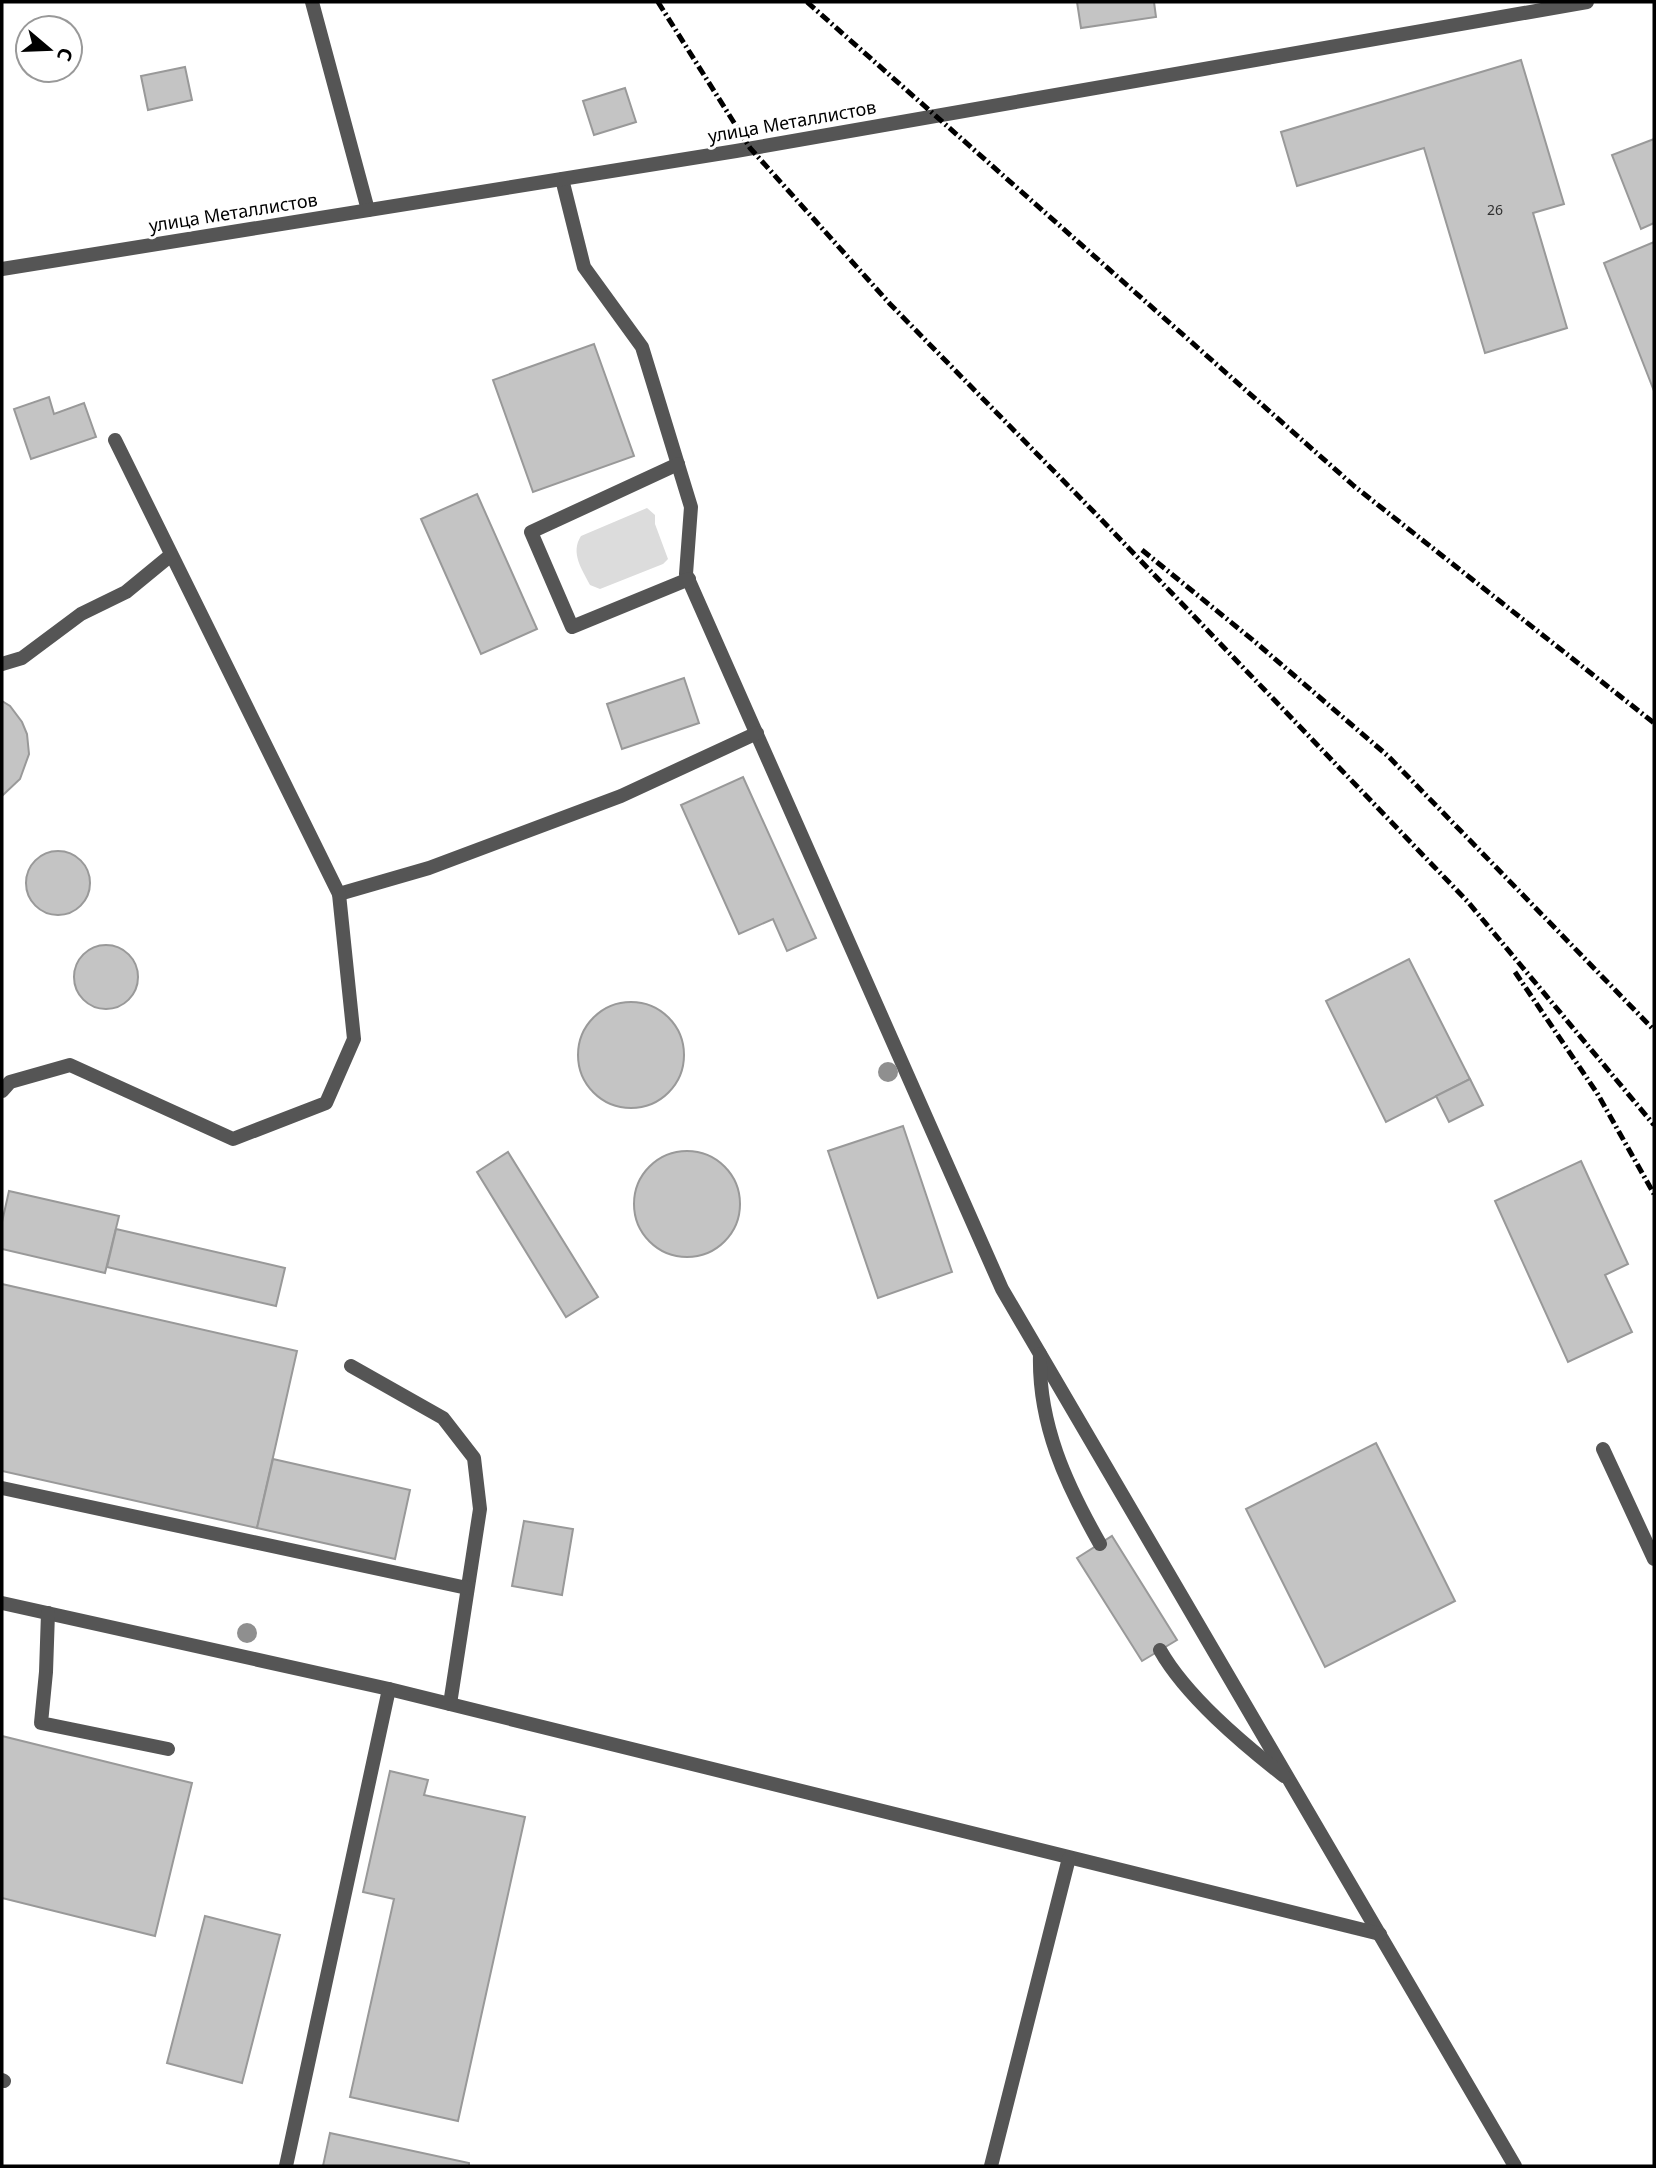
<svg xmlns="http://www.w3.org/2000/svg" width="1656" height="2168" font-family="'Noto Sans',sans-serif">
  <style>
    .green { fill: #dcdcdc }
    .building { fill: #c4c4c4; stroke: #999; stroke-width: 2 }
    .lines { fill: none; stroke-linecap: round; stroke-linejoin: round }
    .service { stroke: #555; stroke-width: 14 }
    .tertiary { stroke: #555; stroke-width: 14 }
    .rail { stroke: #000; stroke-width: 5; stroke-dasharray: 10 3.5 2 3.5; stroke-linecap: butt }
    .tree { fill: #8f8f8f }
    .labels { text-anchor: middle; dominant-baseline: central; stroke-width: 6; stroke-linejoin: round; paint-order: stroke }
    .number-label { font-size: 14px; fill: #313131 }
    .street-label { font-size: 18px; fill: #000; stroke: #fff }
  </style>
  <rect width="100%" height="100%" fill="#fff"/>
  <!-- green -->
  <path class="green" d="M647,508l8,7v9l13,35 -5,5 -63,25 -10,-4c-8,-16 -20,-32 -9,-49z"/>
  <!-- building -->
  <g class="building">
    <path d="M1077,2h77l2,15 -75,11z"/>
    <path d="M1521,60l43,144 -31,9 34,115 -82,25 -61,-205 -127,38 -16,-54z"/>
    <path d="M185,67l7,33 -44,10 -7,-34z"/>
    <path d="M625,88l11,34 -42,13 -11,-34z"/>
    <path d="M1654,139v84l-13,6 -29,-74z"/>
    <path d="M1654,242v149l-50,-128z"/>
    <path d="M594,344l40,112 -101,36 -40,-112z"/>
    <path d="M49,397l5,17 30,-11 12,34 -65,22 -17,-50z"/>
    <path d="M477,494l60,135 -56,25 -60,-135z"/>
    <path d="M684,678l15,45 -77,26 -15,-45z"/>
    <path d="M2,701l8,5 12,16 5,12 2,20 -9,25 -18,17z"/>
    <path d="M743,777l73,161 -29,13 -14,-32 -34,15 -58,-129z"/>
    <circle cx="58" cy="883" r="32"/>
    <circle cx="106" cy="977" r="32"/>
    <path d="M1409,959l61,120 -84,43 -60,-121z"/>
    <circle cx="631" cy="1055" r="53"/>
    <path d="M1470,1079l13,26 -34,17 -13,-26z"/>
    <path d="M903,1126l49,146 -74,26 -50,-147z"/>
    <circle cx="687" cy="1204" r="53"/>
    <path d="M508,1152l90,145 -32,20 -89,-145z"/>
    <path d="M1581,1161l47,103 -23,11 27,57 -64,30 -73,-161z"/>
    <path d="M9,1191l110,25 -14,57 -103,-24v-27z"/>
    <path d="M116,1229l169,39 -9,38 -169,-39z"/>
    <path d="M2,1284l295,67 -40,177 -255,-57z"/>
    <path d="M1376,1443l79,158 -130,66 -79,-158z"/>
    <path d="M273,1459l137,31 -15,69 -138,-31z"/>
    <path d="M524,1521l49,8 -11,66 -50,-9z"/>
    <path d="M1112,1536l65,104 -35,21 -65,-103z"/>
    <path d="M2,1736l190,47 -37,153 -153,-38z"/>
    <path d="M390,1771l38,9 -4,15 101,22 -67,304 -108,-24 44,-198 -31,-7z"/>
    <path d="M205,1916l75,19 -38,148 -75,-20z"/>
    <path d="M330,2133l139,30v3h-146z"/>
  </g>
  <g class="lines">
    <!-- service -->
    <g class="service">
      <path d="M312,2l56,208"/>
      <path d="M562,179l22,88 58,80 49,160 -5,67 316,715 513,877"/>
      <path d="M678,464l-147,68 41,95 117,-48"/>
      <path d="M2,664l20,-6 59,-44 45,-22 45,-37"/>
      <path d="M339,894l90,-26 192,-72 136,-63"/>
      <path d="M2,1091l8,-9 60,-17 163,74 93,-36 28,-64 -15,-145 -224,-454"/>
      <path d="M1040,1354c-2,70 26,130 60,190"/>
      <path d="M351,1366l92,52 31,40 6,51 -30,195"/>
      <path d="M1603,1449l51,110"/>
      <path d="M2,1488l465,100"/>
      <path d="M2,1603l387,86 991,245"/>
      <path d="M48,1613l-2,59 -5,51 127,26"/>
      <path d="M1160,1650c26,46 82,93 124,126"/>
      <path d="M2,2080l2,1"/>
      <path d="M286,2166l103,-477"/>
      <path d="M991,2166l78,-308"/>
    </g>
    <!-- tertiary -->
    <path class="tertiary" d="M2,269l734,-118 851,-149"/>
    <!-- rail -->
    <g class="rail">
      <path d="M658,2l92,146 140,156 204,208 374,390 186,223"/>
      <path d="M807,2l547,484 300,237"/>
      <path d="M1142,550l112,91 134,115 266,274"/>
      <path d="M1515,972l82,121 57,101"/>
    </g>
  </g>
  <!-- trees -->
  <g class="tree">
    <circle cx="888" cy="1072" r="10"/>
    <circle cx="247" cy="1633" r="10"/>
  </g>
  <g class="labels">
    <!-- number labels -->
    <g class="number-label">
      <text x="1495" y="209">26</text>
    </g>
    <!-- street labels -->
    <g class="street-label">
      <text transform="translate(792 121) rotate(-10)">улица Металлистов</text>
      <text transform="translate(233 212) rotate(-9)">улица Металлистов</text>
    </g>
  </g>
  <!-- border -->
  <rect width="1656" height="2168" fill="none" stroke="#000000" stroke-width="7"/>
  <!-- north arrow -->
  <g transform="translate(49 49) rotate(109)"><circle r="33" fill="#ffffff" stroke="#999999" stroke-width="2"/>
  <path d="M0-5L12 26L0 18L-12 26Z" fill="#000000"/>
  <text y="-10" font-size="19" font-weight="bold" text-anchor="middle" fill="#000000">С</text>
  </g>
</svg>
